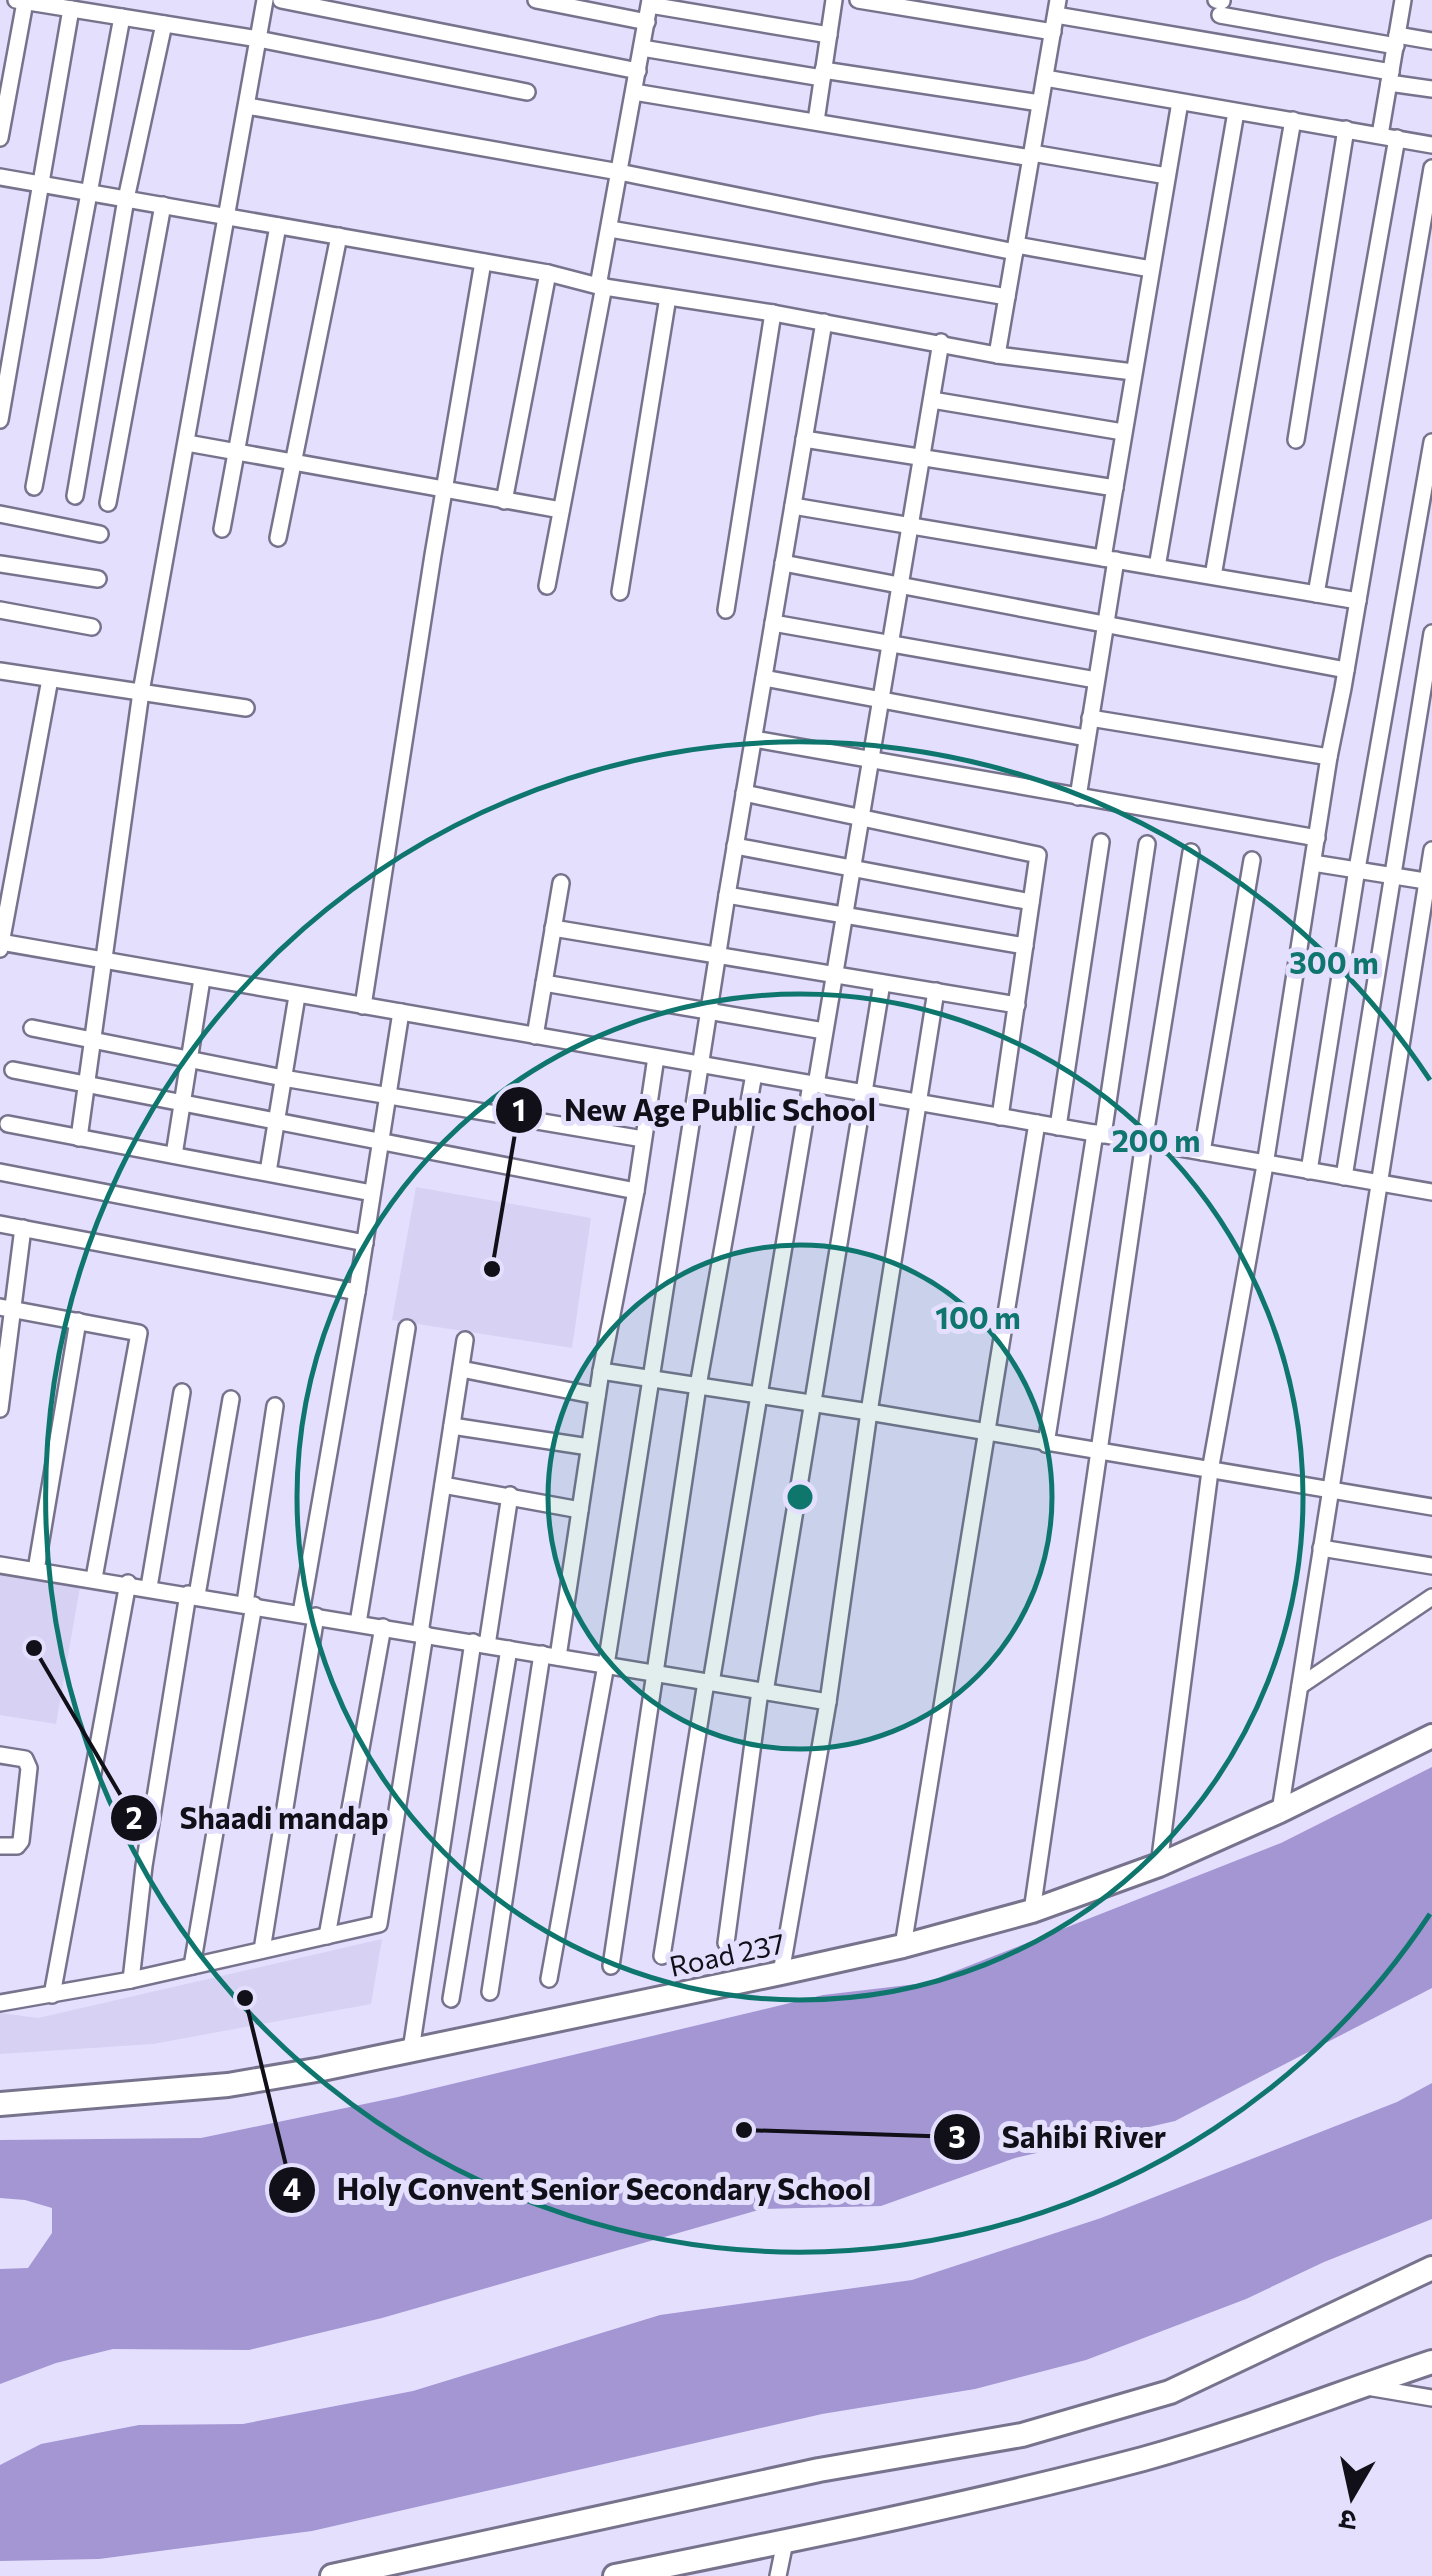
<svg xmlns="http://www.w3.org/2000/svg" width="1432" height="2576" font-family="Commissioner,'Noto Sans Devanagari',sans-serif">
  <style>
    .built { fill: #d7d1f4 }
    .water { fill: #a396d3 }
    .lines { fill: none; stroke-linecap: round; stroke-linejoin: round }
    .street-casing { stroke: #78738d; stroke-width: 20 }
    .secondary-casing { stroke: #78738d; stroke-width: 28 }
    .street { stroke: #fff; stroke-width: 15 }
    .secondary { stroke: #fff; stroke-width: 22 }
    .ring { fill: none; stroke: #0f766e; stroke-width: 5 }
    .labels { text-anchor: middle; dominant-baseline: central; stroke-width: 10; stroke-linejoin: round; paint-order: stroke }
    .street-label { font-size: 28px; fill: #110f18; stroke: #e4dffd }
    .centre { fill: #0f766e; stroke: #e4dffd; stroke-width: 5 }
    .ring-label { font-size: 30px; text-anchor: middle; font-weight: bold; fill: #0f766e; stroke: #e4dffd; stroke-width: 10; stroke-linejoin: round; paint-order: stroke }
    .leader { fill: none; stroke: #110f18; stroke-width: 4 }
    .callout-dot { fill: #110f18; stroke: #e4dffd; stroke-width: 4 }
    .mark-label { font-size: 30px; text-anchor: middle; font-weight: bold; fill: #fff }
    .callout-label { font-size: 30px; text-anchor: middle; font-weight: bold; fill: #110f18; stroke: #e4dffd; stroke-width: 10; stroke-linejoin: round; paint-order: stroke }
  </style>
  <rect width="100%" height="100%" fill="#e4dffd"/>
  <!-- built -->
  <g class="built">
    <path d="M416,1187l175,31 -19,130 -180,-28z"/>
    <path d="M0,1569l81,12 -25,143 -56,-9z"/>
    <path d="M382,1939l-11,65 -218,40 -153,10v-41l38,5z"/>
  </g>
  <!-- water -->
  <g class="water">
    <path d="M1432,1767v221l-257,133 -160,37 -134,48 -119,3 -380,109 -133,32 -136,-1 -57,14 -56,21v-115l28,-1 24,-35v-25l-27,-8 -25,-2v-58l201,-2 197,-41 425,-102 102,-12 356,-140z"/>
    <path d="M1432,2083v136l-108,43 -78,37 -160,61 -111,29 -153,25 -510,117 -213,28 -99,2v-96l41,-21 98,-19 104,-1 170,-33 247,-76 252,-35 189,-62 296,-116z"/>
  </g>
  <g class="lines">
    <!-- street casing -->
    <g class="street-casing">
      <g id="street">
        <path d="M16,0l242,39 269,53"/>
        <path d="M281,0l357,71"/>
        <path d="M536,0l111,22"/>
        <path d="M858,0l195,32"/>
        <path d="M1216,0l6,1"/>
        <path d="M650,5l179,30"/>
        <path d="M1056,15l335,57"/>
        <path d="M1220,15l176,31"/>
        <path d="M1397,35l35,6"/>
        <path d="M642,48l180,30"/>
        <path d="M823,70l217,33"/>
        <path d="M1045,78l387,67"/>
        <path d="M1389,83l43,6"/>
        <path d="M634,92l397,66"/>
        <path d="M247,106l372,66 396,80"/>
        <path d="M816,121l18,-121"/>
        <path d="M1380,135l23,-135"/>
        <path d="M0,138l25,-136"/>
        <path d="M1032,153l135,23"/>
        <path d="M0,177l548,96 50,13 175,27 224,42 136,17"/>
        <path d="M610,229l397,68"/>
        <path d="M1016,245l135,24"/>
        <path d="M598,286l52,-286"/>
        <path d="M997,355l61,-355"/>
        <path d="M932,400l191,32"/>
        <path d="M0,420l71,-411"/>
        <path d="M804,439l311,49"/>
        <path d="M1296,440l50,-311"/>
        <path d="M187,443l374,67"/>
        <path d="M34,487l88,-470"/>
        <path d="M75,496l51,-297 38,-175"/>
        <path d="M504,501l44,-228"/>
        <path d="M108,503l55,-298"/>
        <path d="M793,506l565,95"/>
        <path d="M0,514l100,20"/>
        <path d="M222,529l56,-303"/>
        <path d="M278,538l61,-302"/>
        <path d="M1103,558l77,-456"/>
        <path d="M783,563l563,107"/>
        <path d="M0,564l98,15"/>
        <path d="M1157,567l79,-455"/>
        <path d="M1213,576l80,-456"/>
        <path d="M547,586l57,-300"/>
        <path d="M620,592l48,-295"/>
        <path d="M1316,594l81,-456"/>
        <path d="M0,610l92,17"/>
        <path d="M726,610l47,-297"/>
        <path d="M773,623l323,57"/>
        <path d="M0,671l246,37"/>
        <path d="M764,678l322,60"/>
        <path d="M1090,718l239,39"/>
        <path d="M754,739l563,99"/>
        <path d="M744,793l294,62 -38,262"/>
        <path d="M1078,797l38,-237"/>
        <path d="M735,846l296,56"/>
        <path d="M1313,863l119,19"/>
        <path d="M727,895l298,51"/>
        <path d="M553,928l464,77"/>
        <path d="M0,942l1432,250"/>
        <path d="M0,949l50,-270"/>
        <path d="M544,983l280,48"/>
        <path d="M363,1006l70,-451 50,-293"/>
        <path d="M32,1028l251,50 360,61"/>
        <path d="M535,1036l26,-153"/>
        <path d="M13,1070l623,121"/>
        <path d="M816,1085l125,-743"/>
        <path d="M8,1124l364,69"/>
        <path d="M1058,1127l43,-285"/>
        <path d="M1103,1135l44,-291"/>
        <path d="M79,1138l62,-446 124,-692"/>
        <path d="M1202,1152l50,-292"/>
        <path d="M174,1155l28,-176"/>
        <path d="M1309,1171l48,-302 75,-427"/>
        <path d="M0,1172l365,71"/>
        <path d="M268,1172l29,-176"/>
        <path d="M1344,1177l88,-544"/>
        <path d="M0,1224l357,68"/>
        <path d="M0,1307l139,26 -45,245"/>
        <path d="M461,1369l136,27"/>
        <path d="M601,1371l268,41 563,95"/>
        <path d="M0,1409l23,-181"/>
        <path d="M452,1426l137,21"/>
        <path d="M1046,1444l49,-311"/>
        <path d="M443,1485l137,25"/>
        <path d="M1321,1548l111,18"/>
        <path d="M0,1565l828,137 -47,271"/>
        <path d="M36,1570l42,-249"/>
        <path d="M149,1587l33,-195"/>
        <path d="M197,1595l34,-196"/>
        <path d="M245,1603l30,-197"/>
        <path d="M301,1613l56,-321 44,-280"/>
        <path d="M358,1623l49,-295"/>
        <path d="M420,1633l45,-293"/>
        <path d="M487,1645l23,-150"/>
        <path d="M558,1657l43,-286 35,-180 20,-134"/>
        <path d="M711,1683l100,-599"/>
        <path d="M1300,1686l132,-89"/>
        <path d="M765,1692l117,-709"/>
        <path d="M828,1702l41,-290 67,-421"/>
        <path d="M0,1755l25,4 4,9 -8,73 -4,5h-17"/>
        <path d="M1280,1811l152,-961"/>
        <path d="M1159,1865l51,-394 55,-306 64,-408 14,-69 89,-520"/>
        <path d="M1032,1911l112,-769 47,-290"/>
        <path d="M327,1936l56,-309"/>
        <path d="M726,1943l34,-252"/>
        <path d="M903,1946l134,-823"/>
        <path d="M262,1950l54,-334"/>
        <path d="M662,1956l44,-274"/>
        <path d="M192,1966l62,-361"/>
        <path d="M611,1966l87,-580 56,-312"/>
        <path d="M549,1979l57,-314 121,-770 97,-573"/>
        <path d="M131,1980l13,-114 44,-272"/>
        <path d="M490,1992l52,-338"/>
        <path d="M52,1995l76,-412"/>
        <path d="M451,1999l58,-350"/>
        <path d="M0,2003l131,-23 248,-56 46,-290"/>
        <path d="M411,2050l62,-408"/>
        <path d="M1367,2387l65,11"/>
        <path d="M778,2576l7,-34"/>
      </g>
    </g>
    <!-- secondary casing -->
    <g class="secondary-casing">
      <g id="secondary">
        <path d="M0,2104l228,-19 94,-16 459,-96 122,-27 129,-35 127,-46 121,-54 152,-75"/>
        <path d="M332,2576l487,-106 203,-35 148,-43 262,-124"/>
        <path d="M615,2576c177,-36 354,-71 528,-117 98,-27 193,-65 289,-97"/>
      </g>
    </g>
    <!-- street -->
    <use href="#street" class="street"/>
    <!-- secondary -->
    <use href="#secondary" class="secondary"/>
  </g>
  <!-- distance rings -->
  <circle cx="800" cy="1497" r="252" fill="#0f766e" fill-opacity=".12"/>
  <g class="ring">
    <circle cx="800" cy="1497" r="252"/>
    <circle cx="800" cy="1497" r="503"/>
    <path d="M1430 1914A755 755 0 1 1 1430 1080"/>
  </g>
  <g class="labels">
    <!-- street labels -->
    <g class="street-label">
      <text transform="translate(727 1954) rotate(-12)">Road 237</text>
    </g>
  </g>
  <circle cx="800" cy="1497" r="15" class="centre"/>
  <g class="ring-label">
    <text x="1334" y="974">300 m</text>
    <text x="1156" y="1152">200 m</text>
    <text x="978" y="1329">100 m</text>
  </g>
  <!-- callouts -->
  <path class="leader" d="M492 1269L519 1110M34 1648L134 1818M744 2130L957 2137M245 1998L292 2190"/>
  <g class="callout-dot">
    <circle cx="492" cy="1269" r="10"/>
    <circle cx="34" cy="1648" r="10"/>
    <circle cx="744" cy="2130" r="10"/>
    <circle cx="245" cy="1998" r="10"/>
    <circle cx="519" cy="1110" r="25"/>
    <circle cx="134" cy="1818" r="25"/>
    <circle cx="957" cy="2137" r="25"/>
    <circle cx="292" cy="2190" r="25"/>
  </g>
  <g class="mark-label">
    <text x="519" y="1121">1</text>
    <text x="134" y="1829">2</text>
    <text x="957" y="2148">3</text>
    <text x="292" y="2200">4</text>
  </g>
  <g class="callout-label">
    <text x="720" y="1121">New Age Public School</text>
    <text x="284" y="1829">Shaadi mandap</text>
    <text x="1084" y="2148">Sahibi River</text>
    <text x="604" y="2200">Holy Convent Senior Secondary School</text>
  </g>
  <!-- north arrow -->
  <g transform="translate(1352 2496) rotate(189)" stroke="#e4dffd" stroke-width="8" paint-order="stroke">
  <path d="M0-8L18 38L0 25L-18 38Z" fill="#110f18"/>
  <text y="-15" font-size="28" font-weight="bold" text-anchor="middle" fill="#110f18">उ</text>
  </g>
</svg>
